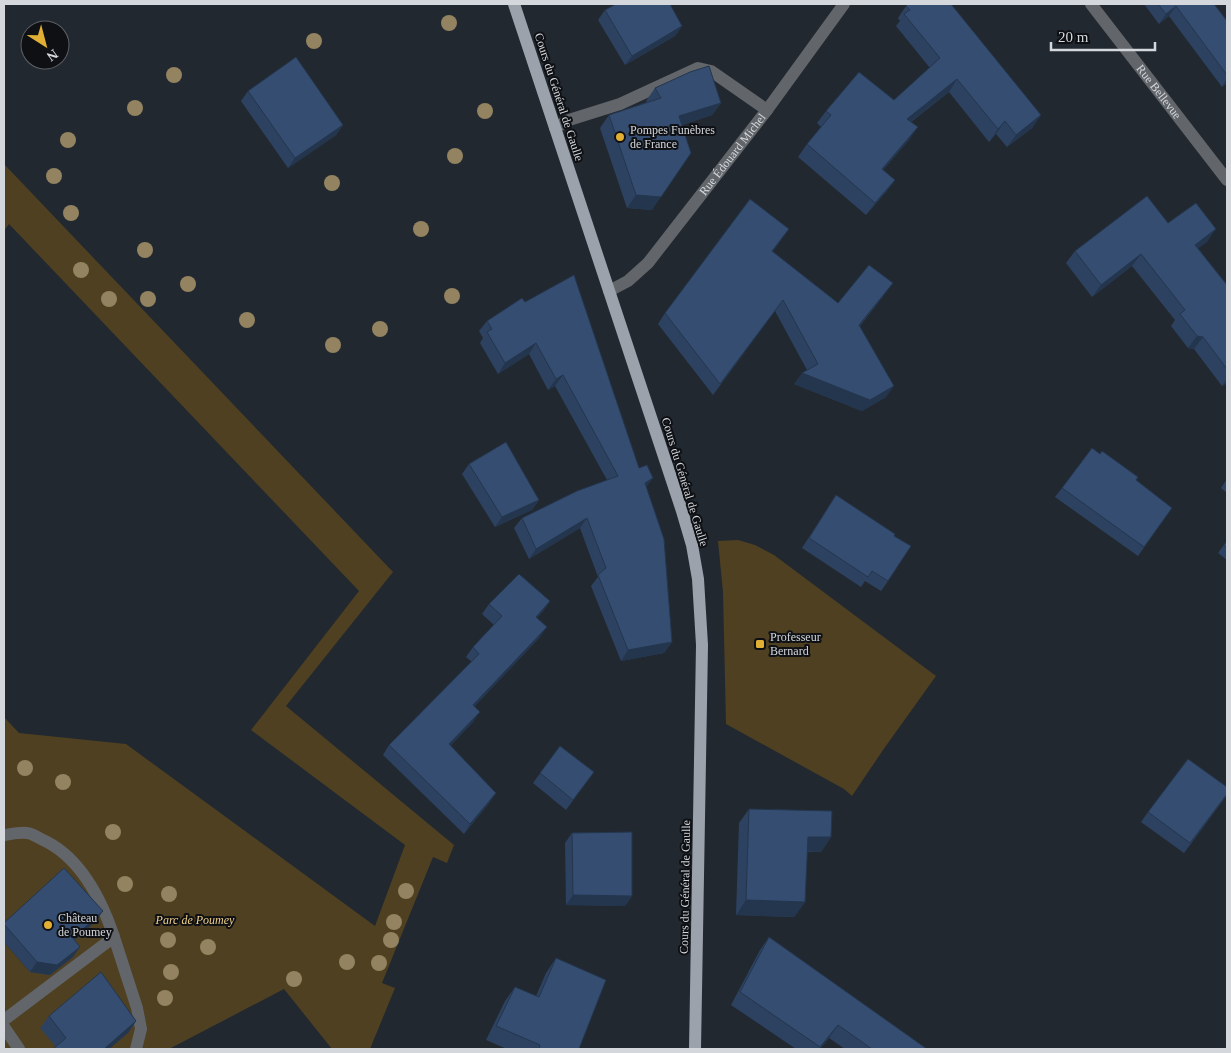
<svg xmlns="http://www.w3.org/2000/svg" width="1231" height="1053" font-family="'Times New Roman',serif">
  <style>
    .green { fill: #4e4021 }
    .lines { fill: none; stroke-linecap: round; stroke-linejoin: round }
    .lane { stroke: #626569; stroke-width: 12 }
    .street { stroke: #626569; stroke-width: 12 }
    .primary { stroke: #9ba2ab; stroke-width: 12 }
    .tree { fill: #938360 }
    .wall { fill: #2d4260 }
    .shaded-wall { fill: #24364e }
    .building { fill: #344d70; stroke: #24364e }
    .poi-dot { fill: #e1af34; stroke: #0e1014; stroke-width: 2 }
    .labels { text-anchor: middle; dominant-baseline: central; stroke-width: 4; stroke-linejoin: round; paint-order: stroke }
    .street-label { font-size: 12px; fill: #d4d8dd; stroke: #0e1014 }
    .poi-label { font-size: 12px; fill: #d4d8dd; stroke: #0e1014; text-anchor: start }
    .park-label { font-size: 12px; font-style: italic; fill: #efce87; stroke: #0e1014 }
  </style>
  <rect width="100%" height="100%" fill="#222830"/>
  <!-- green -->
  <g class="green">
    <path d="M4,164l389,408 -107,134 168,139 -7,18 -14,-6 -51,126 13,5 -25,61h-38l-48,-60 -115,60h-60l19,-17 -71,17h-53v-107l26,30 -26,-46v-209l15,16 107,11 249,182 30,-81 -154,-115 108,-139 -350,-367 -5,7z"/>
    <path d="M738,540l17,5 19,10 162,121 -53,74 -31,46 -8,-7 -118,-65 -3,-132 -5,-51z"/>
  </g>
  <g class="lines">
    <!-- lane -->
    <g class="lane">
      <path d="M555,128l14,-8 51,-16 78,-36 13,3 56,39"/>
      <path d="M4,835c7,-1 16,-3 23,-2 4,0 10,4 14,6 39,17 60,59 73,98"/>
      <path d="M4,1020l110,-83 23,71 4,21 -5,20"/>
      <path d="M4,1027l15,22"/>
    </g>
    <!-- street -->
    <g class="street">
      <path id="s1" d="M1091,4l136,176"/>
      <path id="s2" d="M609,291l19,-10 20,-18 119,-153 77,-106"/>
    </g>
    <!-- primary -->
    <path class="primary" d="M514,4l168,507 10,34 6,34 4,66 -7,404"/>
  </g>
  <!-- trees -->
  <g class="tree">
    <circle cx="449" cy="23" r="8"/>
    <circle cx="314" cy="41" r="8"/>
    <circle cx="174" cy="75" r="8"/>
    <circle cx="135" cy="108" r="8"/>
    <circle cx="485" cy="111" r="8"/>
    <circle cx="68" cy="140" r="8"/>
    <circle cx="455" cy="156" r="8"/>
    <circle cx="54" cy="176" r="8"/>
    <circle cx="332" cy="183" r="8"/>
    <circle cx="71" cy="213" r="8"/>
    <circle cx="421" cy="229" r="8"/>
    <circle cx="145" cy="250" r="8"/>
    <circle cx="81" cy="270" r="8"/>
    <circle cx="188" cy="284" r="8"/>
    <circle cx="452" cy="296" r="8"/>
    <circle cx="109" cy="299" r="8"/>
    <circle cx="148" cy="299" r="8"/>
    <circle cx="247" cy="320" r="8"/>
    <circle cx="380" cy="329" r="8"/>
    <circle cx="333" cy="345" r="8"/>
    <circle cx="25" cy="768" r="8"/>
    <circle cx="63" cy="782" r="8"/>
    <circle cx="113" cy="832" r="8"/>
    <circle cx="125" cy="884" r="8"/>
    <circle cx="406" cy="891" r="8"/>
    <circle cx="169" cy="894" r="8"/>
    <circle cx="394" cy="922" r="8"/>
    <circle cx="168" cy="940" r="8"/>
    <circle cx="391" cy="940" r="8"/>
    <circle cx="208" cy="947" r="8"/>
    <circle cx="347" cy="962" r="8"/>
    <circle cx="379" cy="963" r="8"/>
    <circle cx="171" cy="972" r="8"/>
    <circle cx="294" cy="979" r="8"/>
    <circle cx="165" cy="998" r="8"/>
  </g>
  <!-- wall -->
  <g class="wall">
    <path d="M1144,4h70l13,17v61l-5,5 -53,-71 -10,8z"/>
    <path d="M906,6l135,109 -9,13 -25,19 -11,-13 -7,8 -40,-50 -38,30 -2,18 -26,30 12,10 -9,12 -20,23 -68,-58 9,-13 14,-17 -4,-4 9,-12 68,-11 36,-32 -34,-42 4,-5 -2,-3z"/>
    <path d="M605,10l77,16 -7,10 -50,29 -27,-45z"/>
    <path d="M655,88l66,15 -9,12 -30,10 -30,85 -25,-2 -27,-80 9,-13 38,-13 -1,-1z"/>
    <path d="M248,91l95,34 -7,10 -48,33 -47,-67z"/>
    <path d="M1168,223l39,19 -9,6 29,37v98l-5,3 -28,-37 -6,-1 -17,-22 4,-6 -43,-54 -40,31 -26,-34 9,-12z"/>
    <path d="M781,240l-9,12 66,51 47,-9 -25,32 26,71 -24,14 -68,-27 13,-14 -32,-59 -62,84 -55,-71 7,-11z"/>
    <path d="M522,298l124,189 26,155 -8,11 -43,8 -30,-75 7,-9 -18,-49 -51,31 -15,-31 8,-10 85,-38 -52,-94 -7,4 -19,-36 -31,20 -18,-31 3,-5 -4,-7 8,-10z"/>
    <path d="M469,464l70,36 -7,10 -37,17 -33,-53z"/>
    <path d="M1227,479v14l-6,-5z"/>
    <path d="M1136,480l36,28 -34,48 -83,-59 7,-9z"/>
    <path d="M836,495l58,41 -6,45 -7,10 -16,-10 -4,6 -59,-39z"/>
    <path d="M1227,541v19l-9,-7z"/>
    <path d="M550,601l-7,10 -6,7 3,19 -66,70 -1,15 -22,23 39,57 -26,32 -81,-79 6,-10 83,-83 -6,-5 7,-10 21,-22 -12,-11 7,-10z"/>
    <path d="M560,746l34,26 -28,38 -33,-27z"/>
    <path d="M1227,795l-43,58 -43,-31 7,-10z"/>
    <path d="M749,809l82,28 -10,15h-14l-2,50 -11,15 -58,-2 3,-92z"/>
    <path d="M572,833l60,63 -7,10 -59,-1 -1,-62z"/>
    <path d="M96,921l-21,19 -2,17 -23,18 -20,-3 -26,-30v-19z"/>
    <path d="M769,937l158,112h-82l-16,-11 -9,11h-24l-65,-44 29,-55z"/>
    <path d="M556,958l23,91h-72l-21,-9 19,-39 10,-14 21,9 10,-23z"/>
    <path d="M49,1016l87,5 -8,12 -72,14 -16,-19z"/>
  </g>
  <!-- shaded-wall -->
  <g class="shaded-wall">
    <path d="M1176,6l-7,10 -10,8 7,-10z"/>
    <path d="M682,26l-7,10 -50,29 7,-9z"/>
    <path d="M1227,78v4l-5,5z"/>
    <path d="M957,79l-8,13 -51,39 9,-12z"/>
    <path d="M721,103l-9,12 -42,14 9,-13z"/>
    <path d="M1041,115l-9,13 -25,19 9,-12z"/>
    <path d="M1005,121l-9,13 -7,8 9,-13z"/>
    <path d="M343,125l-7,10 -48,33 7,-10z"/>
    <path d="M918,127l-9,13 -36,41 9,-12z"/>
    <path d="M895,180l-9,12 -20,23 9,-12z"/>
    <path d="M636,195l25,2 -9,13 -25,-2z"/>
    <path d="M1216,229l-9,13 -21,15 9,-12z"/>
    <path d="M1141,254l-9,12 -40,31 9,-12z"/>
    <path d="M893,283l-8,11 -34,42 8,-11z"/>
    <path d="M1197,336l6,1 -9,12 -6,-1z"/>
    <path d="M536,343l-7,11 -31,20 7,-11z"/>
    <path d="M802,373l92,13 -8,11 -24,14 -68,-27z"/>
    <path d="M563,375l-8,11 -7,4 8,-11z"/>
    <path d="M1227,379v4l-5,3z"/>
    <path d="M653,478l-8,11v-6z"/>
    <path d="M539,500l-7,10 -37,17 7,-10z"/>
    <path d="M587,518l-7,10 -51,31 7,-10z"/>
    <path d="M550,601l-7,10 -14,15 7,-9z"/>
    <path d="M547,627l-7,10 -74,78 7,-10z"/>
    <path d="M672,642l-8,11 -43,8 7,-11z"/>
    <path d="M480,712l-7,10 -30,31 6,-9z"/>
    <path d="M496,793l-6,9 -26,32 6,-10z"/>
    <path d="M808,837h23l-10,15 -23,-1z"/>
    <path d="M573,895l59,1 -7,10 -59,-1z"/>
    <path d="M746,900l59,2 -11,15 -58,-2z"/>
    <path d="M103,911l-7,10 -30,26 7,-9z"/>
    <path d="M80,947l-7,10 -23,18 -20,-3 7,-10z"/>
    <path d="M136,1021l-8,12 -19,16h-5z"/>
    <path d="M838,1025l-9,13 -9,11h-1z"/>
  </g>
  <!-- building -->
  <g class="building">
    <path d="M616,4h54l12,22 -50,30 -27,-46z"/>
    <path d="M908,4h43l90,111 -25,20 -11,-14 -7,8 -41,-50 -50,40 11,8 -36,42 13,11 -20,23 -68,-59 24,-29 -5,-4 33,-39 35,28 46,-42 -36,-44 6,-4 -4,-4z"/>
    <path d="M1158,4h56l13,17v54l-51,-69 -10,8z"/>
    <path d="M296,57l47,68 -48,33 -47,-67z"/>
    <path d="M709,66l12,37 -42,13 12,37 -30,44 -25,-2 -27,-80 52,-17 -6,-10 35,-16z"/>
    <path d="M1147,196l21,27 28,-20 20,26 -21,16 32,40v84l-24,-32 -6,-1 -17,-22 5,-4 -44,-56 -40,31 -26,-34z"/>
    <path d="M750,199l39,30 -17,22 66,52 31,-38 24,18 -34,42 35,61 -24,14 -68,-27 16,-9 -35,-64 -63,84 -55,-71z"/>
    <path d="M574,275l65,193 8,-3 6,13 -8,5 19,56 8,103 -44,8 -30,-75 8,-7 -19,-50 -51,31 -14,-31 55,-27 41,-15 -55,-101 -7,4 -20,-36 -31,20 -18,-31 5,-3 -5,-8 35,-23 3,4z"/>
    <path d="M506,442l33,58 -37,17 -33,-53z"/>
    <path d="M1092,448l8,6 2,-3 36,26 -2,3 36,28 -28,39 -82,-59z"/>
    <path d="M836,495l59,39 -1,2 17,10 -23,35 -16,-10 -4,6 -59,-39z"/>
    <path d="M1227,541v7l-3,-3z"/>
    <path d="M519,574l31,27 -14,16 11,10 -74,78 7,7 -31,32 47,49 -26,31 -81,-79 90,-91 -6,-7 29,-31 -13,-12z"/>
    <path d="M560,746l34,26 -21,28 -33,-27z"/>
    <path d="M1188,759l39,28v7l-37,49 -42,-31z"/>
    <path d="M749,809l83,2 -1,26h-23l-3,65 -59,-2z"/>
    <path d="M632,832v64l-59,-1 -1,-62z"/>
    <path d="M64,868l39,43 -30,27 7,9 -23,18 -20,-3 -33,-38v-1z"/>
    <path d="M769,937l158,112h-55l-34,-24 -18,22 -80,-55z"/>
    <path d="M556,958l50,22 -27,69h-40l1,-4 -44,-19 19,-39 24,10z"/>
    <path d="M101,972l35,49 -32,28h-51l13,-11 -17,-22z"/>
  </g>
  <!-- markers -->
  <g class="poi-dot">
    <circle cx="620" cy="137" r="5"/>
    <rect x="755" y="639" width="10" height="10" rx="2.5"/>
    <circle cx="48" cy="925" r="5"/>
  </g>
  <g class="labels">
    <!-- street labels -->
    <g class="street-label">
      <text stroke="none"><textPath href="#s1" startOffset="111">Rue Bellevue</textPath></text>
      <text transform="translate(559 97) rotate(72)">Cours du Général de Gaulle</text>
      <text stroke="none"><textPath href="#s2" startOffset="186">Rue Édouard Michel</textPath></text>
      <text transform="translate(685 482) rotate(73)">Cours du Général de Gaulle</text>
      <text transform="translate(685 887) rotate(-89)">Cours du Général de Gaulle</text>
    </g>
    <!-- poi labels -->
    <g class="poi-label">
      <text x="630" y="130">Pompes Funèbres<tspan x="630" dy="14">de France</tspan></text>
      <text x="770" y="637">Professeur<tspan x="770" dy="14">Bernard</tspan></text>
      <text x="58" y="918">Château<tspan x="58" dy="14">de Poumey</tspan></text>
    </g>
    <!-- park labels -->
    <g class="park-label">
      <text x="195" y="920">Parc de Poumey</text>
    </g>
  </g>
  <!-- border -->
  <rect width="1231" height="1053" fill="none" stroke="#d4d8dd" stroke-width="10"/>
  <!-- north arrow -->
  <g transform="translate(45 45) rotate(144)"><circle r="24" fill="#0e1014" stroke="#5d6064"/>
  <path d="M0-4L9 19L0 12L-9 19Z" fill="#e1af34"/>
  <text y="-8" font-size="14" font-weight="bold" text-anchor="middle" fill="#d4d8dd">N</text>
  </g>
  <!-- scale -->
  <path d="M1051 42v8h104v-8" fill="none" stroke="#d4d8dd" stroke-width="2.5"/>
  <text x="1058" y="42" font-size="15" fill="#d4d8dd" stroke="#0e1014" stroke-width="4" paint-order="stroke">20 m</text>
</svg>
